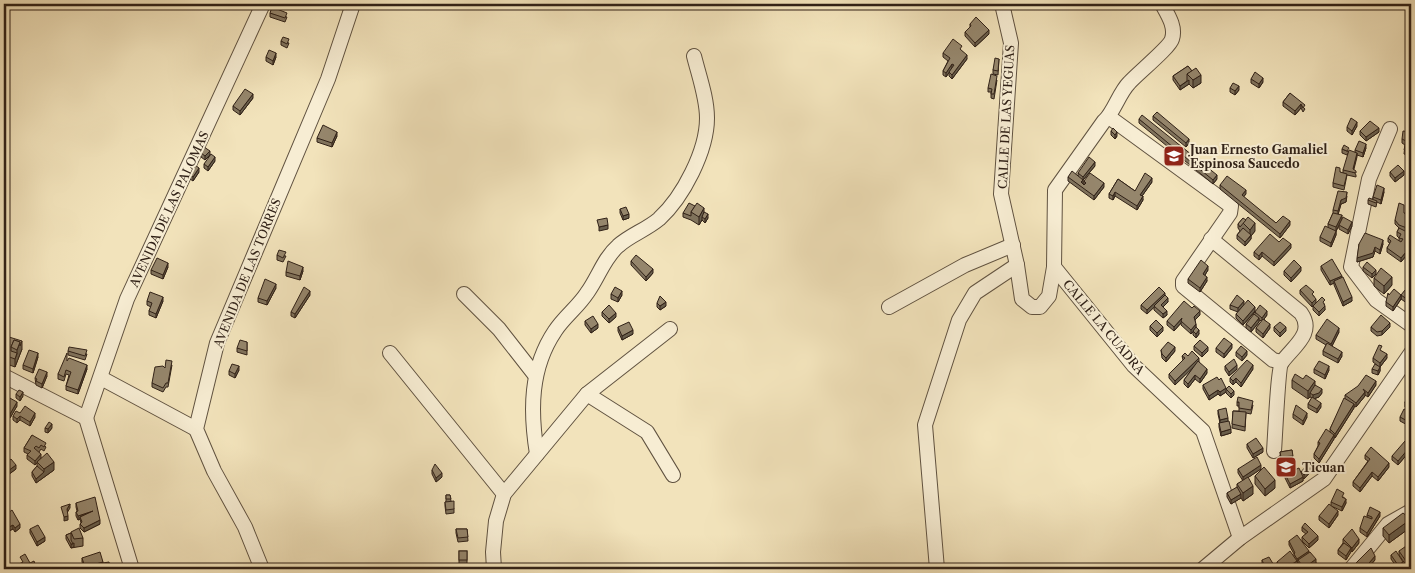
<svg xmlns="http://www.w3.org/2000/svg" width="1415" height="573" font-family="'Libre Caslon Text',serif">
  <style>
    .lines { fill: none; stroke-linecap: round; stroke-linejoin: round }
    .minor-casing { stroke: #605240; stroke-width: 16 }
    .minor { stroke: #f7edd3; stroke-width: 14 }
    .wall { fill: #80735d; stroke: #302117 }
    .shaded-wall { fill: #685e4c; stroke: #302117 }
    .building { fill: #95866c; stroke: #302117 }
    .labels { text-anchor: middle; dominant-baseline: central; stroke-width: 4; stroke-linejoin: round; paint-order: stroke }
    .street-label { font-size: 12px; fill: #302117; stroke: #f7edd3 }
    .poi-label { font-size: 12px; font-weight: bold; fill: #302117; stroke: #f7edd3; text-anchor: start }
  </style>
  <rect width="100%" height="100%" fill="#f2e3bb"/>
  <filter id="stains"><feTurbulence type="fractalNoise" baseFrequency=".004" numOctaves="4"/><feColorMatrix values="0 0 0 0 .2 0 0 0 0 .09 0 0 0 0 .02 0 0 0 .5 -.17"/></filter>
  <radialGradient id="worn" r=".72"><stop offset=".6" stop-color="#630" stop-opacity="0"/><stop offset="1" stop-color="#630" stop-opacity=".3"/></radialGradient>
  <g class="lines">
    <!-- minor casing -->
    <g class="minor-casing">
      <g id="minor">
        <path d="M1002,4l9,39 -10,151 16,71 5,34 10,8h8l9,-11 5,-29 1,-77 49,-69c9,-7 15,-28 25,-38 8,-9 41,-36 43,-44 4,-12 -4,-24 -10,-35"/>
        <path d="M1109,117l122,89 -1,7 -47,68v5l90,74 9,2"/>
        <path d="M1390,129l-21,50 -18,88 25,33 35,25"/>
        <path d="M1211,239l90,74c14,20 -7,33 -19,49 -4,5 -7,77 -8,89"/>
        <path d="M1054,267l80,99 69,65 37,107"/>
        <path d="M464,294l35,35 36,46"/>
        <path d="M889,307l76,-42 48,-20"/>
        <path d="M390,353l114,141"/>
        <path d="M4,376l82,42"/>
        <path d="M101,378l95,51"/>
        <path d="M587,394l60,38 26,43"/>
        <path d="M86,418l41,-119 136,-295"/>
        <path d="M86,418l46,151"/>
        <path d="M537,454c-7,-43 -7,-86 18,-123 9,-14 23,-24 32,-38 11,-15 17,-35 31,-47 12,-11 28,-16 41,-27 24,-22 48,-68 48,-101 0,-20 -8,-42 -13,-62"/>
        <path d="M262,569l-17,-42 -31,-56 -18,-42 21,-86 111,-264 25,-75"/>
        <path d="M494,569l-1,-17 3,-31 8,-27 83,-100 83,-65"/>
        <path d="M937,569l-12,-144 34,-105 16,-27 42,-28"/>
        <path d="M1203,569l37,-31 84,-59 87,-126"/>
        <path d="M1351,569l37,-45 23,-13"/>
      </g>
    </g>
    <!-- minor -->
    <use href="#minor" class="minor"/>
  </g>
  <!-- wall -->
  <g class="wall">
    <path d="M270,13l17,4 -2,5 -15,-5z"/>
    <path d="M970,24l19,10 -14,13 -10,-11v-4l5,-5z"/>
    <path d="M281,41l8,2 -2,5 -6,-3z"/>
    <path d="M962,51l5,8 -15,20 -3,-3v-4l3,-4 -6,9 -3,-2v-4l5,-10 -5,-4v-4z"/>
    <path d="M266,57h10l-3,8 -7,-4z"/>
    <path d="M999,59l-1,16 -5,-1v-4z"/>
    <path d="M1188,66l13,17 -8,5 -4,-4 -9,6 -7,-10v-4z"/>
    <path d="M1251,79l12,3 -4,6 -8,-5z"/>
    <path d="M997,80l-3,19 -3,-1v-6h-3v-4z"/>
    <path d="M1230,88l9,2 -4,5 -5,-3z"/>
    <path d="M1290,93l15,16 -2,3 -2,-4 -6,7 -12,-9v-4z"/>
    <path d="M253,98l-13,17 -7,-5v-4z"/>
    <path d="M1411,108v19l-4,-1v-4z"/>
    <path d="M1153,116l36,27 -3,4 -33,-27z"/>
    <path d="M1139,119l78,60 -4,5 -74,-61z"/>
    <path d="M1357,126l-5,9 -5,-4v-4z"/>
    <path d="M1111,131l6,5 -2,3 -4,-4z"/>
    <path d="M1360,131l19,1 -13,9 -6,-6z"/>
    <path d="M1411,132v20l-1,4 -6,-2 1,-9 -3,-2v-4z"/>
    <path d="M337,136l-5,11 -15,-5v-4z"/>
    <path d="M1366,148l-3,9 -6,-2 -4,15 3,5v2l-9,-2 -3,15 -11,-3v-4l7,-11 3,1v-3l12,-18v-2z"/>
    <path d="M1342,149l7,3 -2,3 -5,-2z"/>
    <path d="M201,153l9,2 -5,5 -4,-3z"/>
    <path d="M215,161l-7,10 -4,-3v-4z"/>
    <path d="M1095,166l-12,14v4l1,1v-4l20,6 -10,13 -26,-19v-4l10,-1v-3z"/>
    <path d="M199,172l-6,9 -3,-2v-4z"/>
    <path d="M1390,172l14,3 -9,7 -5,-6z"/>
    <path d="M1118,179l17,12 17,-9 -10,14 1,4 -6,10 -22,-14 -2,4 -4,-2v-4z"/>
    <path d="M1220,185l26,9 -3,3 33,26 14,2 -10,13 -60,-49z"/>
    <path d="M1384,192l-3,12 -4,-2 -1,5 -8,-3v-4l5,-1v-2z"/>
    <path d="M1347,196l-1,6 -5,2 -3,10 4,5 10,7 -4,8 -9,-5v-3l-3,5v4l-5,12 -11,-6v-4l8,-10v-3l5,-11v-3z"/>
    <path d="M620,209l9,9 -6,2 -3,-7z"/>
    <path d="M704,212l4,6 -3,5 -3,-3 -3,5 -8,-5 -8,-3v-4z"/>
    <path d="M1404,213l7,3v28h-2l1,7 -9,11 -14,-10v-4l3,-5 -2,-1v-4l11,3v-3l-2,-2v-4l2,-4 -4,-4v-4z"/>
    <path d="M1243,218l12,13 -4,5v3l-6,7 -8,-7v-4l3,-4 -2,-3v-4z"/>
    <path d="M1279,242l12,6 -17,18 -12,-10 -3,4 -5,-4v-4z"/>
    <path d="M1359,244h24l-3,10 -5,-3 -2,6 -16,5z"/>
    <path d="M277,255l9,1 -3,6 -6,-2z"/>
    <path d="M631,261l22,12 -7,8 -15,-16z"/>
    <path d="M1321,266l21,12 10,23 -9,5 -9,-21v-2l-4,2 -9,-15z"/>
    <path d="M168,267l-5,12 -12,-5v-4z"/>
    <path d="M1363,267l13,7 -4,4 -9,-7z"/>
    <path d="M1208,270l-3,5 2,6 -7,11 -12,-9v-4z"/>
    <path d="M303,271l-3,9 -14,-4v-4z"/>
    <path d="M1284,271h17l-10,11 -7,-7z"/>
    <path d="M1374,278l18,7 -8,9 -10,-8z"/>
    <path d="M1411,286v20l-10,-7v-4l7,-3v-2z"/>
    <path d="M276,288l-9,17 -9,-3v-4z"/>
    <path d="M1300,290l14,6 -2,11 -12,-13z"/>
    <path d="M611,294l11,1 -4,7 -7,-3z"/>
    <path d="M310,295l-15,23 -4,-2v-4z"/>
    <path d="M1165,295l3,7 -5,5 4,8 -4,3 -9,-8v-3l-7,7 -6,-5v-4z"/>
    <path d="M1389,295l12,4 -8,12 -7,-5v-4z"/>
    <path d="M147,301h16l-7,17 -7,-3v-4l2,-4 -4,-2z"/>
    <path d="M657,303l9,3 -6,4 -3,-3z"/>
    <path d="M1325,304l-1,1 1,5 -6,6 -6,-6v-4z"/>
    <path d="M1230,305h14l-6,7 -8,-3z"/>
    <path d="M1255,311l12,4 -3,4 6,9 -7,10 -7,-6v-4l6,-7 -3,-1v2l-8,10 -5,-4v-4l9,-10v-2l-12,13 -7,-7v-4z"/>
    <path d="M602,312l14,5 -7,6 -7,-7z"/>
    <path d="M1200,315l-5,5 1,7 3,7 -3,4 -3,-3v-3l-2,2 -10,-9v-2l-7,8 -7,-6v-4z"/>
    <path d="M585,321l13,7 -7,5 -6,-8z"/>
    <path d="M1150,326l13,5 -6,6 -7,-7z"/>
    <path d="M618,327l15,7 -11,6 -4,-9z"/>
    <path d="M1274,327l12,4 -6,6 -6,-6z"/>
    <path d="M1371,327h19l-8,8 -5,1 -6,-5z"/>
    <path d="M1339,332l-7,14 10,10 -4,7 -15,-8v-4l3,-6 -10,-6v-4z"/>
    <path d="M9,337l13,12 -7,18 -11,-4v-12z"/>
    <path d="M247,342v13l-10,-3v-4z"/>
    <path d="M1194,346l14,5 -6,6 -8,-7z"/>
    <path d="M1216,348h16l-8,10 -8,-6z"/>
    <path d="M1161,350l14,1 -9,11 -4,-4z"/>
    <path d="M68,351l19,3 -2,6 -17,-5z"/>
    <path d="M1382,351l5,7 -7,9v4l-2,4 -6,-2v-4l6,-3 -5,-4v-4z"/>
    <path d="M1236,352l11,3 -5,6 -6,-5z"/>
    <path d="M1182,356h6l11,6 8,11 -7,10 -5,-4 -7,9 -4,-4v-4l11,-15 -20,20 -6,-7v-4l14,-14z"/>
    <path d="M38,357l-5,16 -10,-4v-4z"/>
    <path d="M67,361l20,8 -9,25 -12,-4v-4l3,-11 -3,-1 -2,7 -6,-2v-5z"/>
    <path d="M172,365l-4,22h-2l-3,5 -11,-5v-4l13,-15z"/>
    <path d="M1225,366l12,3 -8,7 -4,-6z"/>
    <path d="M1253,369l-12,18 -5,-5 -3,3 -3,-3v-4z"/>
    <path d="M1314,369l15,1 -4,9 -11,-6z"/>
    <path d="M239,370l-4,8 -6,-3v-4z"/>
    <path d="M47,376l-5,12 -6,-3 -1,-7z"/>
    <path d="M1219,380l7,9 8,6 -3,3 -5,-5v-1l-6,4 -2,-2 -9,6 -6,-11v-4z"/>
    <path d="M1292,380l23,5 7,8 -3,4 -5,2 7,8 -4,6 -9,-5v-4l4,-6 -2,-1 -2,2 -16,-11z"/>
    <path d="M1411,382v28l-6,-3v-4l3,-13h-1v-4z"/>
    <path d="M1376,385l-8,12 -3,-2v1l-9,11 -2,-1v2l-19,30 -1,-1v2l-15,24 -5,-5v-4l4,-8v-4l12,-10v-3l15,-30v-4z"/>
    <path d="M16,394l7,2 -3,5 -4,-3z"/>
    <path d="M1237,402l16,3 -2,9 -5,-1 -1,18 -13,-3 1,-17h6v-5h-2z"/>
    <path d="M4,404l13,2 -7,12 -6,-4z"/>
    <path d="M1218,410l10,11 3,12 -10,3 -2,-9v-4h1l-2,-9z"/>
    <path d="M20,413l15,4 -5,9 -10,-6 -3,3 -4,-3v-4z"/>
    <path d="M1411,413v14l-11,-6v-4z"/>
    <path d="M1293,414l14,3 -4,8 -10,-7z"/>
    <path d="M45,428h7l-4,5 -3,-1z"/>
    <path d="M32,435l14,12 -2,4 -3,-2 -2,3 2,6 13,12 -18,13 -4,-7v-4l5,-6v-3l-2,2 -8,-6v-4l1,-1 -4,-2v-4z"/>
    <path d="M1411,442v4l-2,2v4l-11,13 -6,-5v-4z"/>
    <path d="M1247,444l16,8 -10,6 -6,-10z"/>
    <path d="M1292,450l1,10 -12,1 -1,-9z"/>
    <path d="M1365,455l24,12 -11,14 -6,-5 -12,16 -7,-6v-4l15,-21 -3,-2z"/>
    <path d="M4,464l12,5 -8,6 -4,-5z"/>
    <path d="M1315,467l-11,12 -1,-1v3l-13,7 -5,-10v-4l16,-2z"/>
    <path d="M1238,469h23l-17,11 9,14 -10,7 -2,-3 -10,6 -4,-7v-4l10,-5v-4l6,-3 -5,-8z"/>
    <path d="M432,470l10,7 -6,5 -4,-8z"/>
    <path d="M1255,476l20,12 -10,8 -10,-12z"/>
    <path d="M446,495h4l1,6 3,8v4l-8,1 -1,-8v-4h1z"/>
    <path d="M1344,497v1l2,5 -4,8 -11,-5 7,9 -9,13 -10,-8v-4l12,-11v-3z"/>
    <path d="M76,503l24,21 -16,8 -4,-4v-4l1,-1 -1,-4 -2,1 -2,-4v-4l1,-1 -1,-4z"/>
    <path d="M1367,515l13,1 -13,21 -7,-5v-4l7,-11z"/>
    <path d="M4,516l16,12 -5,4 -2,-3 -4,2 -5,-9z"/>
    <path d="M1302,527l16,13 -9,8 -7,-7v-4l4,-3 -4,-3z"/>
    <path d="M1411,527l-22,16 -6,-7v-8z"/>
    <path d="M30,529l15,12 -8,5 -7,-13z"/>
    <path d="M456,529h11l1,12 -10,1 -2,-9z"/>
    <path d="M71,533l12,5v8l-12,2 -5,-9v-4z"/>
    <path d="M1343,539l16,4 -7,9 -1,-1 -5,9 -8,-6v-4l5,-7z"/>
    <path d="M1289,541l20,11 7,11 5,6h-19l-4,-5v-2l-1,3 -7,4h-11l-2,-3v-4l17,-6v-2l-5,-9z"/>
    <path d="M1411,547l-3,21 -9,-13v-4z"/>
    <rect x="459" y="551" width="8" height="13"/>
    <path d="M1391,555l12,11 -5,3 -7,-10z"/>
    <path d="M82,558l21,8 -12,3h-6l-3,-7z"/>
    <path d="M1262,560l13,9h-11l-2,-5z"/>
    <path d="M1375,560l-8,9h-9l-2,-2v-4z"/>
    <path d="M103,563l7,3v3h-7z"/>
  </g>
  <!-- shaded-wall -->
  <g class="shaded-wall">
    <path d="M989,30v4l-14,13v-4z"/>
    <path d="M276,53v4l-3,8v-4z"/>
    <path d="M967,55v4l-15,20v-4z"/>
    <path d="M952,64v4l-6,9v-4z"/>
    <path d="M1201,75v8l-8,5v-8z"/>
    <path d="M1263,78v4l-4,6v-4z"/>
    <path d="M1189,80v4l-9,6v-4z"/>
    <path d="M1239,86v4l-4,5v-4z"/>
    <path d="M253,94v4l-13,17v-4z"/>
    <path d="M1301,104v4l-6,7v-4z"/>
    <path d="M1357,122v4l-5,9v-4z"/>
    <path d="M1379,128v4l-13,9v-4z"/>
    <path d="M337,132v4l-5,11v-4z"/>
    <path d="M1117,132v4l-2,3v-4z"/>
    <path d="M1189,139v4l-3,4v-4z"/>
    <path d="M1366,144v4l-3,9v-4z"/>
    <path d="M210,151v4l-5,5v-4z"/>
    <path d="M1357,153v4l-4,16v-4z"/>
    <path d="M215,157v4l-7,10v-4z"/>
    <path d="M1095,162v4l-12,14v4l-2,-2 2,-2v-3z"/>
    <path d="M199,168v4l-6,9v-4z"/>
    <path d="M1404,171v4l-9,7v-4z"/>
    <path d="M1217,175v4l-4,5v-4z"/>
    <path d="M1152,178v4l-12,17v-4z"/>
    <path d="M1104,183v4l-10,13v-4z"/>
    <path d="M1384,188v4l-3,12v-4z"/>
    <path d="M1246,190v4l-4,5v-4z"/>
    <path d="M1115,192v4l-2,4v-4z"/>
    <path d="M1347,192l-1,10 -5,2 -3,11v-4l3,-11z"/>
    <path d="M1143,196v4l-6,10v-4z"/>
    <path d="M704,208v8l-2,1v3l-3,5v-8z"/>
    <path d="M629,214v4l-6,2v-4z"/>
    <path d="M708,214v4l-3,5v-4z"/>
    <path d="M1342,215v4l-6,12v-4z"/>
    <path d="M1290,221v4l-10,13v-4z"/>
    <path d="M1352,222v4l-4,8v-4z"/>
    <path d="M1255,223v8l-4,5v3l-6,7v-4l5,-5v-7z"/>
    <path d="M608,225v4l-9,2v-4z"/>
    <path d="M1336,231v4l-5,12v-4z"/>
    <path d="M1383,240v4l-3,10v-4z"/>
    <path d="M1291,244v4l-17,18v-4z"/>
    <path d="M1375,247v4l-2,6 -16,5v-4z"/>
    <path d="M1410,247v4l-9,11v-4z"/>
    <path d="M1262,252v4l-3,4v-4z"/>
    <path d="M168,263v4l-5,12v-4z"/>
    <path d="M1208,266v4l-5,8v-4z"/>
    <path d="M303,267v4l-3,9v-4z"/>
    <path d="M1301,267v4l-10,11v-4z"/>
    <path d="M653,269v4l-7,8v-4z"/>
    <path d="M1376,270v4l-4,4v-4z"/>
    <path d="M1342,276v4l-8,1v2l-4,2v-4z"/>
    <path d="M1207,277v4l-7,11v-4z"/>
    <path d="M1392,277v8l-8,9v-8z"/>
    <path d="M276,284v4l-9,17v-4z"/>
    <path d="M310,291v4l-15,23v-4z"/>
    <path d="M622,291v4l-4,7v-4z"/>
    <path d="M1165,293v4l-18,17v-4z"/>
    <path d="M1401,295v4l-8,12v-4z"/>
    <path d="M163,297v4l-7,17v-4z"/>
    <path d="M1352,297v4l-9,5v-4z"/>
    <path d="M1168,298v4l-7,7v-4z"/>
    <path d="M1316,299v4l-4,4v-4z"/>
    <path d="M1244,301v4l-6,7v-4z"/>
    <path d="M666,302v4l-6,4v-4z"/>
    <path d="M1325,306v4l-6,6v-4z"/>
    <path d="M1255,307v4l-12,14v-4z"/>
    <path d="M1167,311v4l-4,3v-4z"/>
    <path d="M1200,311v4l-6,6v-4z"/>
    <path d="M1267,311v4l-5,7v-4z"/>
    <path d="M616,313v4l-7,6v-4z"/>
    <path d="M1182,318l-1,5 -7,8v-4z"/>
    <path d="M1259,318v4l-8,10v-4z"/>
    <path d="M1390,323v4l-8,8v-4z"/>
    <path d="M598,324v4l-7,5v-4z"/>
    <path d="M1196,324v4l-5,6v-4z"/>
    <path d="M1270,324v4l-7,10v-4z"/>
    <path d="M1163,327v4l-6,6v-4z"/>
    <path d="M1286,327v4l-6,6v-4z"/>
    <path d="M1339,328v4l-8,16v-4z"/>
    <path d="M633,330v4l-11,6v-4z"/>
    <path d="M1199,330v4l-3,4v-4z"/>
    <path d="M22,341v8l-7,18v-8l2,-5v-4l3,-8z"/>
    <path d="M1232,344v4l-8,10v-4z"/>
    <path d="M1175,347v4l-9,11v-4z"/>
    <path d="M1208,347v4l-6,6v-4z"/>
    <path d="M1247,351v4l-5,6v-4z"/>
    <path d="M1342,352v4l-4,7v-4z"/>
    <path d="M38,353v4l-5,16v-4z"/>
    <path d="M1387,354v4l-7,9v4l-2,4v-4l2,-4v-4z"/>
    <path d="M1199,358v4l-24,23v-4z"/>
    <path d="M87,365v4l-9,25v-4z"/>
    <path d="M1237,365v4l-8,7v-4z"/>
    <path d="M1253,365v4l-12,18v-4z"/>
    <path d="M239,366v4l-4,8v-4z"/>
    <path d="M1329,366v4l-4,9v-4z"/>
    <path d="M1207,369v4l-7,10v-4z"/>
    <path d="M47,372v4l-5,12v-4z"/>
    <path d="M1195,375v4l-7,9v-4z"/>
    <path d="M1236,378v4l-3,3v-4z"/>
    <path d="M1315,381v8l-5,4v4l-2,2v-8z"/>
    <path d="M1376,381v4l-8,12v-4z"/>
    <path d="M1226,388v4l-6,4v-4z"/>
    <path d="M1322,389v4l-3,4 -6,2v-4z"/>
    <path d="M1218,390v4l-9,6v-4z"/>
    <path d="M7,391v4l-3,6v-4z"/>
    <path d="M1234,391v4l-3,3v-4z"/>
    <path d="M23,392v4l-3,5v-4z"/>
    <path d="M1365,392v4l-9,11v-4z"/>
    <path d="M17,402v4l-7,12v-4z"/>
    <path d="M1321,403v4l-4,6v-4z"/>
    <path d="M1354,404v4l-19,30v-4z"/>
    <path d="M35,413v4l-5,9v-4z"/>
    <path d="M1307,413v4l-4,8v-4z"/>
    <path d="M20,416v4l-3,3v-4z"/>
    <path d="M1228,418v4l-8,2v-4z"/>
    <path d="M52,424v4l-4,5v-4z"/>
    <path d="M1231,429v4l-10,3v-4z"/>
    <path d="M1334,435v4l-15,24v-4z"/>
    <path d="M1411,442v4l-2,2v4l-11,13v-4l9,-15z"/>
    <path d="M1263,448v4l-10,6v-4z"/>
    <path d="M41,454v4l-6,7v-4z"/>
    <path d="M54,462v8l-18,13v-4l8,-7v-3z"/>
    <path d="M1315,463v4l-11,12v-4z"/>
    <path d="M1389,463v4l-11,14v-4z"/>
    <path d="M16,465v4l-8,6v-4z"/>
    <path d="M1261,465v4l-18,12v-4z"/>
    <path d="M1372,472v4l-12,16v-4z"/>
    <path d="M442,473v4l-6,5v-4z"/>
    <path d="M1303,477v4l-13,7v-4z"/>
    <path d="M1275,480v8l-10,8v-7z"/>
    <path d="M1253,486v8l-10,7v-8z"/>
    <path d="M1241,494v4l-10,6v-4z"/>
    <path d="M1346,499v4l-4,8v-4z"/>
    <path d="M70,504v4l-3,5v-4z"/>
    <path d="M6,505v4l-2,2v-4z"/>
    <path d="M93,511l-13,6v2l-2,1v-4z"/>
    <path d="M1338,511v4l-9,13v-4z"/>
    <path d="M1380,512v4l-13,21v-4z"/>
    <path d="M68,516v4l-4,1v-4z"/>
    <path d="M1411,519v8l-22,16v-8z"/>
    <path d="M100,520v4l-16,8v-4z"/>
    <path d="M20,524v4l-5,4v-4z"/>
    <path d="M13,525v4l-4,2v-4z"/>
    <path d="M1318,536v4l-9,8v-4z"/>
    <path d="M45,537v4l-8,5v-4z"/>
    <path d="M1359,539v4l-7,9v-4z"/>
    <path d="M74,543v4l-3,1v-4z"/>
    <path d="M1351,548v4l-5,8v-4z"/>
    <path d="M1309,551v4l-11,5 -1,5 -7,4h-6l13,-8v-2z"/>
    <path d="M1375,556v4l-8,9h-3z"/>
    <path d="M1316,559v4l-8,6h-4v-1z"/>
    <path d="M1411,561v4l-3,3v-4z"/>
    <path d="M103,562v4l-12,3h-6v-2z"/>
    <path d="M1403,562v4l-5,3v-4z"/>
  </g>
  <!-- building -->
  <g class="building">
    <path d="M272,7l15,6 -2,5 -15,-5z"/>
    <path d="M976,17l13,13 -14,13 -10,-11 6,-6 -1,-2z"/>
    <path d="M283,37l6,2 -2,5 -6,-3z"/>
    <path d="M953,39l9,7 -2,3 7,6 -15,20 -3,-3 5,-7 -2,-1 -6,9 -3,-2 7,-13 -7,-5z"/>
    <path d="M269,50l7,3 -3,8 -7,-4z"/>
    <path d="M995,58l4,1 -1,12 -5,-1z"/>
    <path d="M1188,66l4,5 -5,3v7l-7,5 -7,-10z"/>
    <path d="M1196,68l5,7 -8,5 -6,-6z"/>
    <path d="M1255,72l8,6 -4,6 -8,-5z"/>
    <path d="M991,74l6,2 -3,18h-3l1,-5 -4,-1z"/>
    <path d="M1233,83l6,3 -4,5 -5,-3z"/>
    <path d="M245,89l8,5 -13,17 -7,-5z"/>
    <path d="M1290,93l15,12 -2,3 -2,-4 -6,7 -12,-9z"/>
    <path d="M1410,108h1v15l-4,-1z"/>
    <path d="M1157,112l32,27 -3,4 -33,-27z"/>
    <path d="M1142,115l75,60 -4,5 -74,-61z"/>
    <path d="M1351,118l6,4 -5,9 -5,-4z"/>
    <path d="M1370,121l9,7 -13,9 -6,-6z"/>
    <path d="M323,125l14,7 -5,11 -15,-5z"/>
    <path d="M1113,128l4,4 -2,3 -4,-4z"/>
    <path d="M1403,131l8,1v16l-1,4 -6,-2 2,-9 -4,-2z"/>
    <path d="M1359,141l7,3 -3,9 -8,-3z"/>
    <path d="M1344,145l5,3 -2,3 -5,-2z"/>
    <path d="M204,147l6,4 -5,5 -4,-3z"/>
    <path d="M1349,150l8,3 -4,16 3,2v2l-13,-3z"/>
    <path d="M211,154l4,3 -7,10 -4,-3z"/>
    <path d="M1089,157l6,5 -12,15 -5,-4z"/>
    <path d="M195,165l4,3 -6,9 -3,-2z"/>
    <path d="M1398,165l6,6 -9,7 -5,-6z"/>
    <path d="M1336,167l4,1v4l7,2 -3,12 -11,-3z"/>
    <path d="M1072,171l11,9 -2,2 3,3 2,-2 -2,-2 6,-8 14,10 -10,13 -26,-19z"/>
    <path d="M1145,173l7,5 -12,17 3,1 -6,10 -22,-14 -2,4 -4,-2 9,-15 17,12z"/>
    <path d="M1227,176l19,14 -4,5 34,28 7,-7 7,5 -10,13 -60,-49z"/>
    <path d="M1377,185l7,3 -3,12 -8,-3z"/>
    <path d="M1338,191l9,1 -1,6 -5,2 -3,11 -5,-1z"/>
    <path d="M1369,198l8,3 -1,2 -8,-3z"/>
    <path d="M689,203l6,3 -4,6v4l-8,-3z"/>
    <path d="M697,203l7,5 -5,9 -8,-5z"/>
    <path d="M1399,203l5,2v8l7,3v16l-5,-2 1,-2 -8,-3 -4,-5z"/>
    <path d="M626,207l3,7 -6,2 -3,-7z"/>
    <path d="M704,212l4,2 -3,5 -3,-2z"/>
    <path d="M1333,213l9,2 -6,12 -8,-3z"/>
    <path d="M1248,217l7,6 -5,7 -7,-7z"/>
    <path d="M1343,217l9,5 -4,8 -9,-5z"/>
    <path d="M607,218l1,7 -9,2 -2,-7z"/>
    <path d="M1243,218l3,2 -6,7 -2,-3z"/>
    <path d="M1325,226l11,5 -5,12 -11,-6z"/>
    <path d="M1243,228l8,7 -6,7 -8,-7z"/>
    <path d="M1399,228l12,6v6h-4l3,7 -9,11 -14,-10 4,-7 -3,-3 2,-3 11,7 2,-3 -4,-1 2,-4 -4,-2z"/>
    <path d="M1365,233l18,7 -3,10 -5,-3 -2,6 -16,5 2,-14z"/>
    <path d="M1270,234l9,8 4,-4 8,6 -17,18 -12,-10 -3,4 -5,-4z"/>
    <path d="M279,250l7,2 -3,6 -6,-3z"/>
    <path d="M636,255l17,14 -7,8 -15,-16z"/>
    <path d="M157,258l11,5 -5,12 -12,-5z"/>
    <path d="M1332,259l10,17 -12,5 -9,-15z"/>
    <path d="M1201,260l7,6 -5,8 4,3 -7,11 -12,-9z"/>
    <path d="M1294,260l7,7 -10,11 -7,-7z"/>
    <path d="M288,261l15,6 -3,9 -14,-4z"/>
    <path d="M1367,262l9,8 -4,4 -9,-7z"/>
    <path d="M1381,268l11,9 -8,9 -10,-8z"/>
    <path d="M1343,277l9,20 -9,5 -9,-21z"/>
    <path d="M265,279l11,5 -9,17 -9,-3z"/>
    <path d="M1306,285l8,7 -2,2 4,5 -4,4 -12,-13z"/>
    <path d="M1411,286v7l-3,-3z"/>
    <path d="M304,287l6,4 -15,23 -4,-2z"/>
    <path d="M615,287l7,4 -4,7 -7,-4z"/>
    <path d="M1159,287l6,6 -18,17 -6,-5z"/>
    <path d="M1394,289l7,6 -8,12 -7,-5 2,-9 1,2z"/>
    <path d="M1405,290l6,5v7l-10,-7z"/>
    <path d="M150,292l13,5 -7,17 -7,-3 3,-8 -5,-2z"/>
    <path d="M1165,295l3,3 -7,7 6,6 -4,3 -9,-8z"/>
    <path d="M1237,295l7,6 -6,7 -8,-3z"/>
    <path d="M660,296l6,6 -6,4 -3,-3z"/>
    <path d="M1322,297l3,3 -2,2 2,4 -6,6 -6,-6z"/>
    <path d="M1248,300l7,7 -12,14 -7,-7z"/>
    <path d="M1184,301l8,7 2,-2 6,5 -6,6 2,7 -5,6 -10,-9 1,-3 -8,9 -7,-6z"/>
    <path d="M609,305l7,8 -7,6 -7,-7z"/>
    <path d="M1260,305l7,6 -5,7 -7,-6z"/>
    <path d="M1254,314l5,4 -8,10 -5,-4z"/>
    <path d="M1381,315l9,8 -8,8 -5,1 -6,-5z"/>
    <path d="M593,316l5,8 -7,5 -6,-8z"/>
    <path d="M1263,319l7,5 -7,10 -7,-6z"/>
    <path d="M1327,319l12,9 -8,16 -15,-9z"/>
    <path d="M1156,320l7,7 -6,6 -7,-7z"/>
    <path d="M629,322l4,8 -11,6 -4,-9z"/>
    <path d="M1280,322l6,5 -6,6 -6,-6z"/>
    <path d="M1196,327l3,3 -3,4 -3,-3z"/>
    <path d="M9,337l13,4 -2,5v-4l-6,-2 -3,7v4l6,2 -2,6 -11,-4v-4z"/>
    <path d="M1224,338l8,6 -8,10 -8,-6z"/>
    <path d="M14,340l6,2 -3,8 -6,-3z"/>
    <path d="M240,340l7,2v9l-10,-3z"/>
    <path d="M1200,340l8,7 -6,6 -8,-7z"/>
    <path d="M1168,342l7,5 -9,11 -4,-4 -1,-4z"/>
    <path d="M1327,343l15,9 -4,7 -15,-8z"/>
    <path d="M1379,345l3,1 -2,4 7,4 -7,9 -7,-5z"/>
    <path d="M1241,346l6,5 -5,6 -6,-5z"/>
    <path d="M69,347l18,3 -2,6 -17,-5z"/>
    <path d="M29,350l9,3 -5,16 -10,-4z"/>
    <path d="M1192,351l7,7 -24,23 -6,-7 16,-16 -3,-2 3,-3 3,3z"/>
    <path d="M67,353v8l2,-3 18,7 -9,25 -12,-4 5,-14 -5,-2 -2,7 -6,-3z"/>
    <path d="M1234,359l3,6 -8,7 -4,-6z"/>
    <path d="M166,360l6,1 -4,22h-2l-3,5 -11,-5 3,-16 8,-1 2,2z"/>
    <path d="M1247,360l6,5 -12,18 -5,-5 -3,3 -3,-3z"/>
    <path d="M1198,361l9,8 -7,10 -5,-4 -7,9 -4,-4z"/>
    <path d="M1319,361l10,5 -4,9 -11,-6z"/>
    <path d="M232,364l7,2 -4,8 -6,-3z"/>
    <path d="M1375,364l5,3 -2,4 -6,-2z"/>
    <path d="M39,369l8,3 -5,12 -6,-3 1,-2 -2,-1z"/>
    <path d="M1295,374l8,5 3,-4 9,6 -7,10 -16,-11z"/>
    <path d="M1366,375l10,6 -8,12 -5,-4 2,3 -9,11 -11,-8 13,-9z"/>
    <path d="M1217,377l2,3 2,-2 5,10 -6,4 -2,-2 -9,6 -6,-11z"/>
    <path d="M1409,381l2,1v6l-4,-2z"/>
    <path d="M1315,385l7,4 -3,4 -6,2 -3,-2z"/>
    <path d="M1229,386l5,5 -3,3 -5,-5z"/>
    <path d="M4,388l3,3 -3,6z"/>
    <path d="M1409,388l2,1v17l-6,-3z"/>
    <path d="M19,390l4,2 -3,5 -4,-3z"/>
    <path d="M8,397l9,5 -7,12 -6,-4v-6z"/>
    <path d="M1238,397l15,4 -2,9 -12,-2v-6h-2z"/>
    <path d="M1312,397l9,6 -4,6 -9,-5z"/>
    <path d="M1344,398l10,6 -19,30 -5,-5z"/>
    <path d="M1296,405l11,8 -4,8 -10,-7z"/>
    <path d="M25,406l10,7 -5,9 -10,-6 -3,3 -4,-3 3,-5 4,2z"/>
    <path d="M1226,408l2,10 -8,2 -2,-10z"/>
    <path d="M1404,409l7,4v10l-11,-6z"/>
    <path d="M1233,411l13,1 -1,15 -13,-3z"/>
    <path d="M1229,421l2,8 -10,3 -2,-9z"/>
    <path d="M49,422l3,2 -4,5 -3,-1z"/>
    <path d="M1326,429l8,6 -15,24 -5,-5 6,-11 -2,-1z"/>
    <path d="M32,435l14,8 -2,4 -3,-2 -2,3 -3,-2 -2,2 7,6 -6,7 -8,-6 4,-4 -7,-3z"/>
    <path d="M1256,438l7,10 -10,6 -6,-10z"/>
    <path d="M1405,441l6,1 -4,4 2,2 -11,13 -6,-5z"/>
    <path d="M1371,447l18,16 -11,14 -6,-5 -12,16 -7,-6 17,-23 -5,-4z"/>
    <path d="M1292,450l1,6 -12,1 -1,-5z"/>
    <path d="M47,453l7,9 -10,7 -7,-7z"/>
    <path d="M1257,457l4,8 -18,12 -5,-8z"/>
    <path d="M11,459l5,6 -8,6 -4,-5v-2z"/>
    <path d="M1311,460l4,3 -11,12 -3,-3z"/>
    <path d="M435,464l7,9 -6,5 -4,-8z"/>
    <path d="M37,466l7,6 -8,7 -4,-7z"/>
    <path d="M1264,467l11,13 -10,9 -10,-13z"/>
    <path d="M1299,468l4,9 -13,7 -5,-10z"/>
    <path d="M1248,477l5,9 -10,7 -6,-9z"/>
    <path d="M1237,487l4,7 -10,6 -4,-7z"/>
    <path d="M1337,489l7,4 -2,4 4,2 -4,8 -11,-5z"/>
    <path d="M446,495h4l1,4h-5z"/>
    <path d="M95,497l5,23 -16,8 -4,-4 2,-2 -2,-5 13,-6 -15,5 -2,-4 2,-1 -2,-8z"/>
    <path d="M454,501v8l-8,1 -1,-8z"/>
    <path d="M70,504l-3,5 1,7 -4,1 -3,-10z"/>
    <path d="M1329,504l9,7 -9,13 -10,-8z"/>
    <path d="M1370,507l10,5 -13,21 -7,-5 4,-12 8,3v-2l-5,-2z"/>
    <path d="M12,510l8,14 -5,4 -2,-3 -4,2 -5,-9v-2z"/>
    <path d="M1403,513l8,6 -22,16 -6,-7z"/>
    <path d="M1305,523l13,13 -9,8 -7,-7 6,-5 -6,-5z"/>
    <path d="M38,525l7,12 -8,5 -7,-13z"/>
    <path d="M79,528l4,10 -9,1 -3,-7z"/>
    <path d="M456,529h11l1,8 -10,1z"/>
    <path d="M1352,529l7,10 -7,9 -9,-9z"/>
    <path d="M71,533v7l2,4h-2l-5,-9z"/>
    <path d="M1297,535l12,16 -12,8 -3,-5 1,-1 -6,-12z"/>
    <path d="M1344,543l7,5 -5,8 -8,-6z"/>
    <path d="M1409,544l2,3v14l-3,3 -9,-13z"/>
    <path d="M1371,548l4,8 -11,13h-1l-7,-6z"/>
    <rect x="459" y="551" width="8" height="9"/>
    <path d="M1290,551l7,10 -13,8h-2l-5,-7z"/>
    <path d="M1396,551l7,11 -5,3 -7,-10z"/>
    <path d="M100,552l3,10 -18,5 -3,-9z"/>
    <path d="M1310,552l6,7 -12,9 -6,-8z"/>
    <path d="M25,554l5,9 4,-2 3,8h-18l2,-1 -2,-4 4,-2 -3,-5z"/>
    <path d="M1269,557l6,10 -4,2h-5l-4,-9z"/>
    <path d="M109,562l1,4 -7,1v-4z"/>
    <path d="M1317,563l4,6h-15l6,-5z"/>
  </g>
  <!-- icons -->
  <defs>
    <g id="school-square" transform="scale(1.125)"><rect x="-9" y="-9" width="18" height="18" rx="4" fill="#8f2418" stroke="#f7edd3"/><path d="M0-5L7-2L0 1L-7-2ZM-4 1L0 2.5L4 1V4Q0 6-4 4Z" fill="#fff"/></g>
  </defs>
  <g fill-rule="evenodd">
    <use href="#school-square" x="1174" y="156"/>
    <use href="#school-square" x="1286" y="467"/>
  </g>
  <g class="labels">
    <!-- street labels -->
    <g class="street-label">
      <text transform="translate(1006 117) rotate(-87)">CALLE DE LAS YEGUAS</text>
      <text transform="translate(169 209) rotate(-65)">AVENIDA DE LAS PALOMAS</text>
      <text transform="translate(247 273) rotate(-68)">AVENIDA DE LAS TORRES</text>
      <text transform="translate(1104 327) rotate(50)">CALLE LA CUADRA</text>
    </g>
    <!-- poi labels -->
    <g class="poi-label">
      <text x="1190" y="149">Juan Ernesto Gamaliel<tspan x="1190" dy="14">Espinosa Saucedo</tspan></text>
      <text x="1302" y="467">Ticuan</text>
    </g>
  </g>
  <!-- margin -->
  <rect width="1415" height="573" fill="none" stroke="#f2e3bb" stroke-width="20"/>
  <rect x="5" y="5" width="1405" height="563" fill="none" stroke="#302117" stroke-width="2.5"/>
  <rect x="10" y="10" width="1395" height="553" fill="none" stroke="#302117"/>
  <rect width="100%" height="100%" filter="url(#stains)"/>
  <rect width="100%" height="100%" fill="url(#worn)"/>
</svg>
